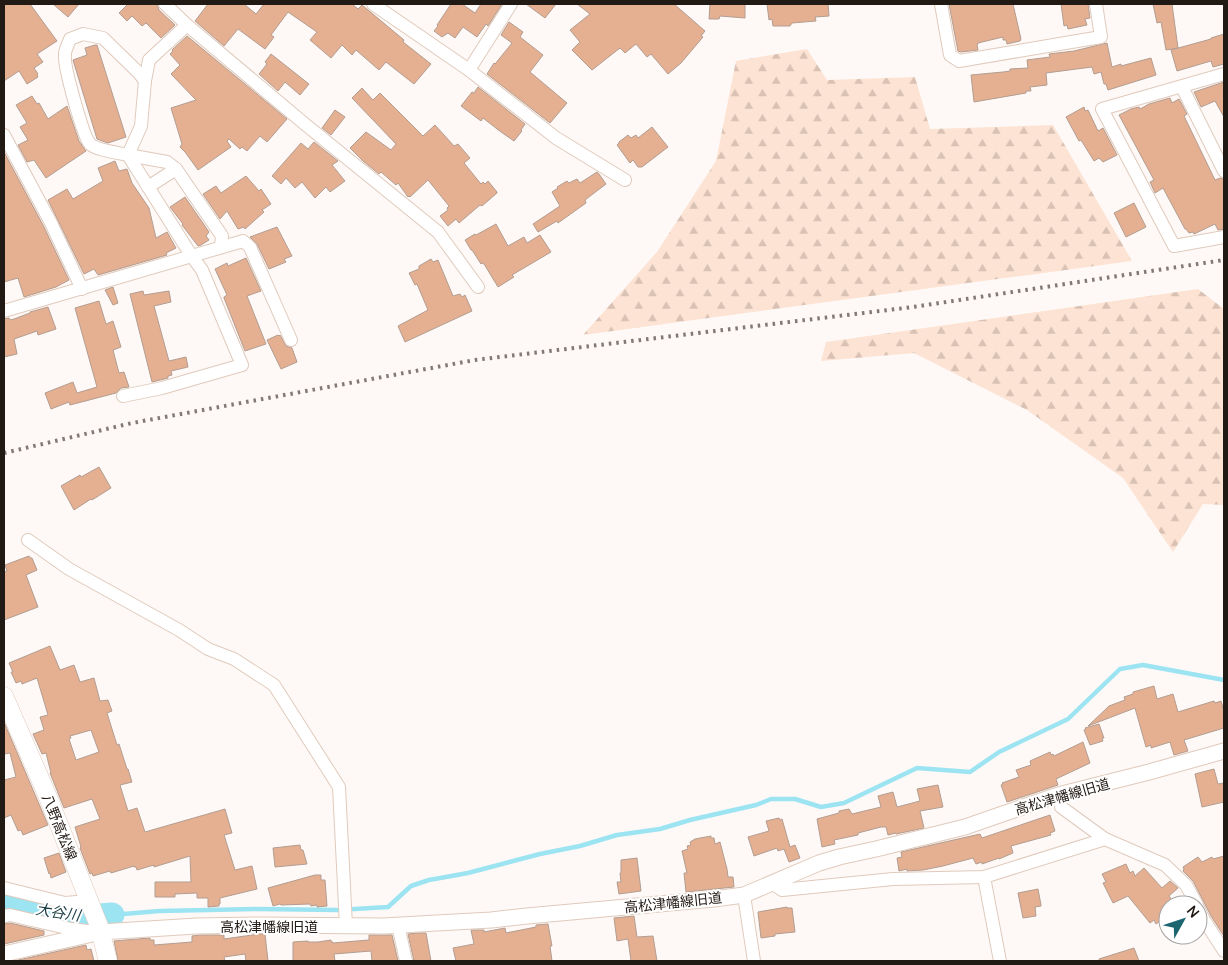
<svg xmlns="http://www.w3.org/2000/svg" width="1228" height="965" font-family="Manrope,'Noto Sans JP',sans-serif">
  <style>
    .forest { fill: url(#forest-firs) }
    .lines { fill: none; stroke-linecap: round; stroke-linejoin: round }
    .stream { stroke: #9ce4f1; stroke-width: 4.5 }
    .river { stroke: #9ce4f1; stroke-width: 25 }
    .building { fill: #e4b091; stroke: #b39d91; fill-rule: evenodd }
    .minor-casing { stroke: #e0cabc; stroke-width: 14 }
    .tertiary-casing { stroke: #e0cabc; stroke-width: 17 }
    .secondary-casing { stroke: #e0cabc; stroke-width: 19 }
    .minor { stroke: #fff; stroke-width: 12 }
    .tertiary { stroke: #fff; stroke-width: 15 }
    .secondary { stroke: #fff; stroke-width: 18 }
    .rail { stroke: #807975; stroke-width: 4; stroke-dasharray: 2.5 5; stroke-linecap: butt }
    .labels { text-anchor: middle; dominant-baseline: central; stroke-width: 4; stroke-linejoin: round; paint-order: stroke }
    .street-label { font-size: 14px; fill: #211914; stroke: #fff }
    .water-label { font-size: 15px; font-style: italic; fill: #1b3e44; stroke: #fff }
  </style>
  <defs>
    <pattern id="forest-firs" width="22" height="20" patternUnits="userSpaceOnUse" patternTransform="scale(1.25)"><rect width="22" height="20" fill="#fde3d3"/><path d="M5 1l3.5 6h-7zM16 11l3.5 6h-7z" fill="#d9c2b4"/></pattern>
  </defs>
  <rect width="100%" height="100%" fill="#fef9f6"/>
  <!-- forest -->
  <g class="forest">
    <path d="M807,49l20,31 88,-3 15,52 123,-4 79,136 -549,74 74,-83 59,-91 20,-100z"/>
    <path d="M1198,289l26,20v196l-21,-1 -30,48 -50,-74 -96,-68 -113,-57 -93,8 5,-19z"/>
  </g>
  <g class="lines">
    <!-- stream -->
    <path class="stream" d="M112,915l47,-4 98,-2 81,1 50,-3 23,-21 18,-6 39,-7 72,-19 40,-8 37,-11 43,-6 30,-9 66,-15 15,-6h24l26,8 23,-4 73,-35 53,4 29,-20 69,-33 52,-50 23,-4 81,15"/>
    <!-- river -->
    <path class="river" d="M4,902l70,16 38,-3"/>
  </g>
  <!-- building -->
  <g class="building">
    <path d="M4,4h26l27,37 -20,13 6,8 -9,6 4,6 -1,1 1,2 -11,7 -8,-13 -15,10z"/>
    <path d="M53,4h26l-11,13z"/>
    <path d="M128,4h29l2,6 16,15 -14,13 -15,-15 -4,3 -10,-10 -5,5 -8,-8z"/>
    <path d="M208,4h36l12,10 8,-10h88l6,5 4,-4 42,35 -1,2 28,22 -17,20 -28,-22 -7,8 -23,-20 -4,5 -10,-10 -11,13 -21,-18 7,-8 -29,-20 -17,23 3,2 -9,12 -27,-20 -14,17 -29,-25z"/>
    <path d="M451,4h11l13,9 6,-9h21l-14,22 -2,-2 -9,13 -14,-10 -8,11 -7,-5 -6,4 -8,-6 4,-5 -1,-1z"/>
    <path d="M526,4h30l-11,14z"/>
    <path d="M577,4h97l31,27 -4,5 2,1 -22,26 -13,11 -17,-20 -4,3 -11,-13 -11,9 -5,-5 -28,22 -20,-20 8,-8 -10,-12 20,-16z"/>
    <path d="M710,4h35v14l-25,-2 -1,3h-10z"/>
    <path d="M767,4h61l1,12 -14,1 1,4 -24,2 -2,3h-17l-1,-7 -3,1z"/>
    <path d="M949,4h64l8,35 -1,2 -13,3 -1,-4h-3v-3l-25,6v1l-1,1 1,5 -17,2 -3,-1z"/>
    <path d="M1061,4h27l2,14 -5,1 2,6 -19,4 -1,-4 -3,1z"/>
    <path d="M1153,4h19l6,44 -12,2 -5,-28 -4,1z"/>
    <path d="M509,22l14,10 -3,5 23,18 -13,17 37,31 -17,20 -63,-49 7,-11 1,1 17,-21 -11,-8z"/>
    <path d="M1224,34v30l-11,3 -2,-6 -34,10 -6,-21 40,-11v-1z"/>
    <path d="M187,36l100,83 -20,23 -7,-6 -13,15 -5,-4 -2,2 -11,-10 -2,2 4,6 -33,23 -13,-18 -5,-5 2,-3 -11,-36 25,-8 -25,-26 9,-9 -10,-11 3,-3 -1,-1z"/>
    <path d="M1107,43l5,24 9,-3v2l30,-8 5,17 -48,15 -2,-6h-2l-3,-12 -7,2 -2,-7 -46,6 1,12 -17,2 1,4h-5v2l-52,9 -3,-27 32,-3 7,-1v-2l18,-1 -1,-8 23,-3 -1,-3 25,-3z"/>
    <path d="M95,45h2l29,92 -18,6 -11,-4 -24,-79 14,-5 -2,-7z"/>
    <path d="M271,54l38,30 -9,11 -15,-13 -7,9 -19,-17 8,-10 -2,-2z"/>
    <path d="M1224,82v35l-9,-16 -14,6 -7,-15z"/>
    <path d="M478,87l47,37 -4,6 1,1 -8,10 -13,-9 -18,-14 -2,3 -20,-15 11,-14 2,1z"/>
    <path d="M362,88l11,12 7,-7 43,43 12,-11 19,21 4,-2 12,14 -6,5 17,21 2,-2 2,2 3,-3 9,11v1l-15,13 -2,-1 -21,18 -3,-4 -8,7 -8,-10 8,-6 -1,-2 2,-2 -21,-26 -18,17 -1,-1 -1,1 -10,-14 -2,2 -15,-13 -2,2 -16,-13 -13,-13 16,-16 25,18 5,-6 -44,-46z"/>
    <path d="M32,96l5,8 2,-1 9,16 19,-13 12,35 7,10 -40,27 -12,-18 -7,2 -9,-17 10,-5 -8,-13 7,-4 -11,-18z"/>
    <path d="M1170,98l2,5 7,-4 8,15 -3,2 31,64 5,-2 4,1v50l-6,1 -3,-6 -21,10 -1,-2 -4,1 -3,-4h-1l-22,-41 -8,5 -5,-11 4,-2 -35,-65 12,-6 8,-2 1,2 9,-5z"/>
    <path d="M1084,107l1,4 3,-1 10,21 5,-3 14,27 -14,7 -4,-4 -5,3 -13,-21 -2,1 -13,-24z"/>
    <path d="M335,110l10,7 -14,18 -9,-7z"/>
    <path d="M652,127l16,20 -26,20h-4l-5,-7 -3,3 -13,-18 2,-2v-1l9,-7 3,3 5,-3 2,3z"/>
    <path d="M314,142l24,19 -6,4 13,16 -15,11 -4,-5 -11,11 -13,-16 -7,6 -9,-10 -5,6 -9,-8 29,-33 7,6z"/>
    <path d="M4,152l40,75 25,53 -13,7 -32,10 -6,-19 -14,4z"/>
    <path d="M115,161l4,10 8,-2 5,14 17,25 7,30 11,-6 9,16 -10,5 1,2 -69,20 -4,-6 -10,5 -36,-74 19,-11 6,10 30,-18 -5,-13z"/>
    <path d="M597,172l2,2 7,10 -21,16 1,3 -28,20 -1,-2 -19,11 -5,-8 27,-18 -8,-14 6,-4 -1,-1 10,-6 2,2 8,-4 3,4z"/>
    <path d="M246,176l13,15 2,-2 10,15 -9,6 2,2 -19,17 -1,-2 -6,2 -11,-18 -7,8 -17,-25 13,-8 5,7z"/>
    <path d="M185,197l24,35 -3,4 3,4 -8,5 -3,1 -16,-21 1,-1 -13,-17z"/>
    <path d="M1134,203l12,24 -20,10 -12,-24z"/>
    <path d="M496,224l12,22 16,-9 3,6 13,-8 11,17 -39,23 2,2 -16,10 -14,-23 -2,-1 -1,1 -9,-14h-1l-6,-10 10,-6 1,1z"/>
    <path d="M277,227l15,29 -8,3 2,3 -17,7 -12,-25 -7,-7z"/>
    <path d="M246,258l15,33 -14,5 19,48 -21,7 -21,-53v-1l3,-2 -12,-26 12,-6 1,3z"/>
    <path d="M431,259l2,3 5,-2 15,36 7,-2 2,3 3,-2 7,16 -67,31 -7,-16 30,-16 -11,-26 -2,1 -6,-12 10,-4v-3z"/>
    <path d="M113,287l5,16 -5,2 -8,-15z"/>
    <path d="M143,291l1,4 25,-4 2,11 -17,4 15,55 17,-4 2,10 -17,4 1,4 -4,1v2l-16,4 -22,-88z"/>
    <path d="M99,301l7,23 7,-3 8,26 -8,3 6,23 5,-1 5,15 -8,1 -5,5 -46,12 -1,-3 -18,7 -6,-16 28,-11 4,11 20,-6 -22,-79z"/>
    <path d="M48,307l8,22 -18,6 -1,-4 -23,8 3,15 -13,3v-38l5,-1 1,2 4,-1 16,-6v-1z"/>
    <path d="M278,335l1,1 1,-1 6,11 6,2 5,14 -16,7 -14,-29z"/>
    <path d="M99,467l12,21 -19,12 -1,-1 -17,11 -13,-24 19,-11 1,2z"/>
    <path d="M29,556l1,2h2l5,12 -11,5 12,32 -34,13v-48l3,-1 -2,-6z"/>
    <path d="M50,646l10,24 14,-5 6,17 14,-4 6,23 8,-1 4,11 -5,2 10,32 2,-1 8,25h1l4,13 -12,3 8,26 9,-3 8,24 80,-23 7,24 -8,2 11,35 17,-4 5,23 -37,9v6h-1v2l-11,1v-9h-11v-5l-22,1v3h-20v-15h36l-1,-26 -36,11v-2l-17,5 -1,-3h-2v-1l-23,7 -1,-2 -17,5 -1,-3 -2,1 -10,-26 1,-1 -6,-20 25,-8 -8,-20 -28,9 -14,-35h1l-5,-20 -4,1 -9,-20 11,-4 -4,-13 8,-2 -11,-37 -15,6 -1,-3 -5,2 -5,-11h2l-4,-9zM91,730l8,22 -23,8 -7,-21 2,-1 -1,-2z"/>
    <path d="M1154,686l3,13 16,-5 5,18 36,-11 1,2 6,-2 3,10v17l-40,12 4,11 -14,4 -4,-13 -19,6v-3l-5,2 -11,-39 -47,18 21,-20 16,-6 -1,-3 9,-3v-2z"/>
    <path d="M4,722l44,103 -25,10 -2,-5 -3,1 -7,-16 -7,3v-38l12,-3 -6,-24 -6,1z"/>
    <path d="M1099,724l5,14h-2l1,3 -13,4 -6,-15 2,-1 -1,-1z"/>
    <path d="M1083,742l7,21 -34,16 2,6 -51,17 -6,-17 2,-1 -1,-1 17,-6 -3,-7 15,-5 -1,-4 9,-4 11,-5 1,3 2,-1 1,2z"/>
    <path d="M1214,769l4,15 6,-1v19l-22,5 -7,-33z"/>
    <path d="M938,785l5,22 -23,4 4,17 -28,6v-1l-8,2 -2,-8h-5l-23,6v2l-24,5 1,4 -13,3 -5,-28 22,-6v-2l10,-2 3,5 29,-7 -3,-11 15,-4 4,15 23,-6 -3,-12z"/>
    <path d="M1050,815l5,16 -5,2 1,2 -40,11 2,7 -14,6v-1l-17,6v-2l-6,2 -3,-6 -30,8 -20,4 -16,1v-2l-8,2 -2,-13 5,-1 -1,-5 79,-18 2,4z"/>
    <path d="M779,818l1,2 2,-1 8,28 5,-2 5,13 -11,4 -5,-13 -6,2 -1,-3 -23,8 -6,-19 21,-6 -3,-10z"/>
    <path d="M711,836v2h3l1,6 5,-2 7,27 1,8h5l1,10 -48,5 -2,-19h3l-5,-22 6,-2 -1,-3 4,-1 -1,-3 5,-3z"/>
    <path d="M300,845l1,5h2l4,14 -32,3 -2,-19z"/>
    <path d="M59,853l7,19 -15,6 -1,-5 -1,1 -5,-16z"/>
    <path d="M1224,856v80l-13,-20 -18,-35 -10,-10 1,-2 -1,-2 15,-10 4,5 10,-5 1,2z"/>
    <path d="M637,858l4,33 -22,3 -2,-12h4l-1,-9h1v-13z"/>
    <path d="M1126,864l4,9 3,-2 2,5 9,-8 18,20 8,-7 8,7 -9,8 7,9h-8v10l-12,9 -2,-4 -4,3 -22,-27 -15,7 -10,-20 3,-1 -4,-8z"/>
    <path d="M315,875h6v5h4l2,26 -10,1v-2l-6,1 -1,-2 -29,1 -1,-1 -7,2 -5,-18z"/>
    <path d="M1038,889l3,16v1l-6,1 1,9 -13,2 -5,-25z"/>
    <path d="M787,907v1h5l3,24 -20,2v2l-14,2 -3,-26z"/>
    <path d="M634,916l3,21 16,-1 4,25h-26l-3,-22 -11,2 -3,-23z"/>
    <path d="M10,923l34,8v4l-40,9v-20z"/>
    <path d="M548,924l4,22h-2l2,15h-96l-3,-13 21,-4 -3,-14h13v2l21,-4 1,5 30,-6v-2z"/>
    <path d="M418,933h8l5,28h-17l-6,-27z"/>
    <path d="M259,934h6l3,27h-22l-1,-7 -21,3 1,4h-107l-4,-20 36,-3v2h4v5l38,-3v-6l8,-1h24v4z"/>
    <path d="M369,935h23l6,26h-26l-1,-10 -37,3 1,7h-42v-19l15,-1v1h10l13,-2v2h2v1l36,-3z"/>
    <path d="M86,945l1,5 4,-1 3,12h-80z"/>
    <path d="M1134,948l5,13h-40v-2z"/>
  </g>
  <g class="lines">
    <!-- minor casing -->
    <g class="minor-casing">
      <g id="minor">
        <path d="M165,4l22,21 119,100 132,107 40,55"/>
        <path d="M373,4l96,66 87,68 69,42"/>
        <path d="M941,4l9,51 9,6 142,-24 -5,-33"/>
        <path d="M469,70l42,-66"/>
        <path d="M1224,74l-122,35 72,137 50,-9"/>
        <path d="M1182,87l42,84"/>
        <path d="M4,135l47,88 31,66"/>
        <path d="M176,169l-9,-7 -39,-7 13,-29 4,-45 4,-21 38,-35"/>
        <path d="M148,187l28,-18 46,67 -1,11"/>
        <path d="M4,311l239,-70 7,6 41,93"/>
        <path d="M123,396l39,-8 80,-23 -40,-95 -11,-15 -63,-100c-9,-2 -32,-5 -38,-11 -7,-8 -27,-79 -25,-90 0,-5 4,-11 5,-15l13,-5 20,4 36,35 6,8"/>
        <path d="M28,540l41,29 110,61 29,19 26,10 40,26 65,102 7,139"/>
        <path d="M1058,795l3,12 44,32 60,26 21,20 11,20"/>
        <path d="M984,877l16,84"/>
        <path d="M772,883l10,7 111,-11 91,-2 121,-38"/>
        <path d="M4,888l61,15 24,-2"/>
        <path d="M744,895l10,66"/>
        <path d="M1198,908l6,12 20,31"/>
        <path d="M4,916l6,-1 61,14 24,3"/>
        <path d="M398,925l8,36"/>
      </g>
    </g>
    <!-- tertiary casing -->
    <g class="tertiary-casing">
      <path id="tertiary" d="M4,954l97,-22 95,-6 63,-1 125,1 35,-2 72,-4 36,-4 187,-17 30,-4 75,-32 20,-6 37,-8 89,-22 49,-17 44,-15 91,-23 75,-21"/>
    </g>
    <!-- secondary casing -->
    <g class="secondary-casing">
      <path id="secondary" d="M4,696l44,101 51,129 9,35"/>
    </g>
    <!-- minor -->
    <use href="#minor" class="minor"/>
    <!-- tertiary -->
    <use href="#tertiary" class="tertiary"/>
    <!-- secondary -->
    <use href="#secondary" class="secondary"/>
    <!-- rail -->
    <path class="rail" d="M4,453l128,-30 343,-63 438,-53 311,-47"/>
  </g>
  <g class="labels">
    <!-- street labels -->
    <g class="street-label">
      <text transform="translate(1062 796) rotate(-16)">高松津幡線旧道</text>
      <text transform="translate(60 827) rotate(68)">八野高松線</text>
      <text transform="translate(673 902) rotate(-6)">高松津幡線旧道</text>
      <text x="269" y="926">高松津幡線旧道</text>
    </g>
    <!-- water labels -->
    <g class="water-label">
      <text transform="translate(58 912) rotate(9)">大谷川</text>
    </g>
  </g>
  <!-- border -->
  <rect width="1228" height="965" fill="none" stroke="#211914" stroke-width="10"/>
  <!-- north arrow -->
  <g transform="translate(1183 920) rotate(50)"><circle r="24" fill="#ffffff" stroke="#a6a3a1"/>
  <path d="M0-4L9 19L0 12L-9 19Z" fill="#1b6571"/>
  <text y="-8" font-size="14" font-weight="bold" text-anchor="middle" fill="#211914">N</text>
  </g>
</svg>
